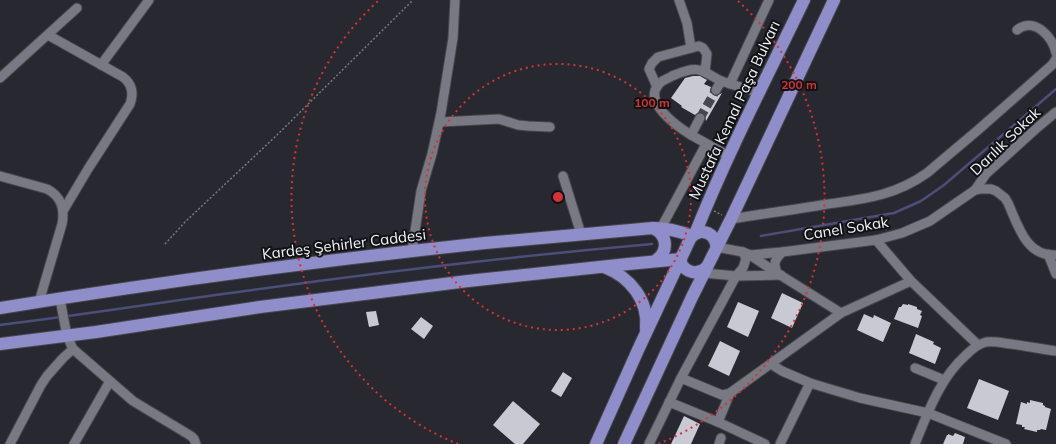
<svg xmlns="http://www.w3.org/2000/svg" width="1056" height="444" font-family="Mulish,sans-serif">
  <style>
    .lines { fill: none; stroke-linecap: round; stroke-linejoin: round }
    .stream { stroke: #4d4d7b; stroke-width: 2.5 }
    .building { fill: #c8c9d3 }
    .minor-tunnel { stroke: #46474e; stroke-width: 9; stroke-dasharray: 9 4.5; stroke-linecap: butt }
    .minor-casing { stroke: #47474d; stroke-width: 11 }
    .major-casing { stroke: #47474d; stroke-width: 14 }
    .path { stroke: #797a80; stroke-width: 1.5; stroke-dasharray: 2 2; stroke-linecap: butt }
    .minor { stroke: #797983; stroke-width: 9 }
    .major { stroke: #8f8eca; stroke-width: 12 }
    .ring { fill: none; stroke: #d73232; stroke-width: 2; stroke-dasharray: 2 4 }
    .labels { text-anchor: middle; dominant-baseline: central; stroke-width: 4; stroke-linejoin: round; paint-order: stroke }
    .street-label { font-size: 15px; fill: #f1f1f6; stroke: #111215 }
    .centre { fill: #d73232; stroke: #111215; stroke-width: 2 }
    .ring-label { font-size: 12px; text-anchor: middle; font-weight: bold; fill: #d73232; stroke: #111215; stroke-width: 4; stroke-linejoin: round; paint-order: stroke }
  </style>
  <rect width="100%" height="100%" fill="#282930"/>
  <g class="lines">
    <!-- stream -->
    <g class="stream">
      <path d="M761,236l133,-23 27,-12 23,-16 112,-96"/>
      <path d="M0,325c82,-10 163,-23 245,-34 135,-19 271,-35 407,-47"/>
    </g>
  </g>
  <!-- building -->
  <g class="building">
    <path d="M693,76h7l7,4 -3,4 7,3 -1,3 3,5 3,1 6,-3 -16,28 -1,-6 -2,-2 -4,-1 -4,3 -14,-8 1,-1 -11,-8 14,-20z"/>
    <path d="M782,293l21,10 -11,25 -21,-10z"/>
    <path d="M738,302l21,9 -11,26 -21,-10z"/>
    <path d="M903,304l5,1v-1l9,3v2l5,2 -2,4 2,1 -4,12 -24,-9 5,-12h2z"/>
    <path d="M376,311l3,14 -10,2 -3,-15z"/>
    <path d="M864,314l9,4 1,-3 17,8 -8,19 -26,-12z"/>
    <path d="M421,317l12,9 -9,13 -13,-10z"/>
    <path d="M916,334l18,8 -1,2 8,4 -6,16 -26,-11z"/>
    <path d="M720,341l20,10 -11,25 -21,-10z"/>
    <path d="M563,372l9,6 -11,19 -10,-6z"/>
    <path d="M979,379l30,12 -11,29 -31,-12z"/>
    <path d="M1030,400l13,3v2l2,1v1l6,2 -5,21 -5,-1 -1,1h-3v2l-13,-3 1,-2h-3v-2l-6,-1 5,-22 6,2v-2l3,1z"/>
    <path d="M513,401l27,23 -17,20h-8l-22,-19z"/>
    <path d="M684,416l16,8 -9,20h-20z"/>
    <path d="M955,433l10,4 -2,7h-20l4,-9h1v-1l5,2z"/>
  </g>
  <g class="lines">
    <!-- minor-tunnel -->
    <path class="minor-tunnel" d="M700,118l16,-28"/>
    <!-- minor casing -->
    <g class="minor-casing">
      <g id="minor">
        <path d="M679,0l8,23 4,25"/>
        <path d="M1017,30c17,-14 36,7 39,23"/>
        <path d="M48,35l75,42c9,7 11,16 7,27l-42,65 -25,42"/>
        <path d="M101,65l48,-65"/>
        <path d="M0,78l77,-70"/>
        <path d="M730,84l39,-84"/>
        <path d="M657,87l-8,-18 3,-6 6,-6 41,-11 4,2 4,6 -2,18"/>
        <path d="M716,90l5,-9 39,12"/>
        <path d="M700,118l-9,17 38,21"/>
        <path d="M440,122l59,-3 19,6 10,1 22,1"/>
        <path d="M691,135c-13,-8 -49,-33 -32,-51 3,-4 9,-5 13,-8 8,-3 18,-8 27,-6 6,1 16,8 22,11"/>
        <path d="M0,176l47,13c14,7 18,20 15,35l-23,78"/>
        <path d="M563,176l18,58"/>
        <path d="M975,190l11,-16 52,-47 18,-15"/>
        <path d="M731,219c31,-5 61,-9 91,-14 40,-6 71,-8 105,-32l51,-43 74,-65 4,-6"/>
        <path d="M661,228l45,-84"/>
        <path d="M876,240l35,41 67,64"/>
        <path d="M716,247l27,5 7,3 32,-3 94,-12 26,-7 28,-12 45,-31 5,-1h11l5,2 9,7 3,5c10,22 18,54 48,52"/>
        <path d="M412,251l9,-60 11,-37 9,-41 12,-75 2,-38"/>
        <path d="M1048,254l8,20"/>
        <path d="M750,255l27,18 64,40 70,-32"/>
        <path d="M704,273l32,3 45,-1"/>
        <path d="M777,273c-4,-11 -2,-13 5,-21"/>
        <path d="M60,299l7,37 6,13 60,52 58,35 3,3 2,5"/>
        <path d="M771,364l11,7 28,12 50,15 68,15 78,31"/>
        <path d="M915,368l29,12"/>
        <path d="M681,378l41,17 8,-2 111,-80"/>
        <path d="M730,393l-12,29 47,22"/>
        <path d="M669,402l49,20"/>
        <path d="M10,444l31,-59 6,-9 16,-18 10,-9"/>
        <path d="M74,444l36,-63"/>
        <path d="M649,444l32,-66 55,-102 7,-8 3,-9 -3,-7"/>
        <path d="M719,444l2,-6"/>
        <path d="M780,444l30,-61"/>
        <path d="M915,444c13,-32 25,-66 51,-89 6,-6 12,-11 20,-13 8,-1 17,1 25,2 15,2 30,5 45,7"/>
      </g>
    </g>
    <!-- major casing -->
    <g class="major-casing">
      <g id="major">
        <path d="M653,228c15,7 16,24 2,33"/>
        <path d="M695,234c32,-80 72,-157 109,-234"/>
        <path d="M680,261c5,12 18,15 27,6"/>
        <path d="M604,267c26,10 45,33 42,62"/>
        <path d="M0,308c161,-26 323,-48 485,-65 56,-5 112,-10 168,-15 14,0 26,3 39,8"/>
        <path d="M0,344l96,-12 164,-25 208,-26 160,-17 53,-5"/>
        <path d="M596,444l42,-94 52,-111c5,-8 16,-10 23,-2 2,3 3,6 4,10"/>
        <path d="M624,444l68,-147 39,-78 103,-219"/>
      </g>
    </g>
    <!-- path -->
    <g class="path">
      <path d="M714,211l8,4"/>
      <path d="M165,244l20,-22 92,-87 136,-135"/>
    </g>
    <!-- minor -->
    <use href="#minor" class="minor"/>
    <!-- major -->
    <use href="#major" class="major"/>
  </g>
  <!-- distance rings -->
  <g class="ring">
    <circle cx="558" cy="197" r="133"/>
    <path d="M458 444A266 266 0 0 1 378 1M738 1A266 266 0 0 1 658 444"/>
  </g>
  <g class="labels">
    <!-- street labels -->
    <g class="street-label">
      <text transform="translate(734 110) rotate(-65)">Mustafa Kemal Paşa Bulvarı</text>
      <text transform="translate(1005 141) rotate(-44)">Darılık Sokak</text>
      <text transform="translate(846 228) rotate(-9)">Canel Sokak</text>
      <text transform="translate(344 244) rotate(-7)">Kardeş Şehirler Caddesi</text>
    </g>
  </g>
  <circle cx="558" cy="197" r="6" class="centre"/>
  <g class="ring-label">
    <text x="799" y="89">200 m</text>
    <text x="652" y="107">100 m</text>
  </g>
</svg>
